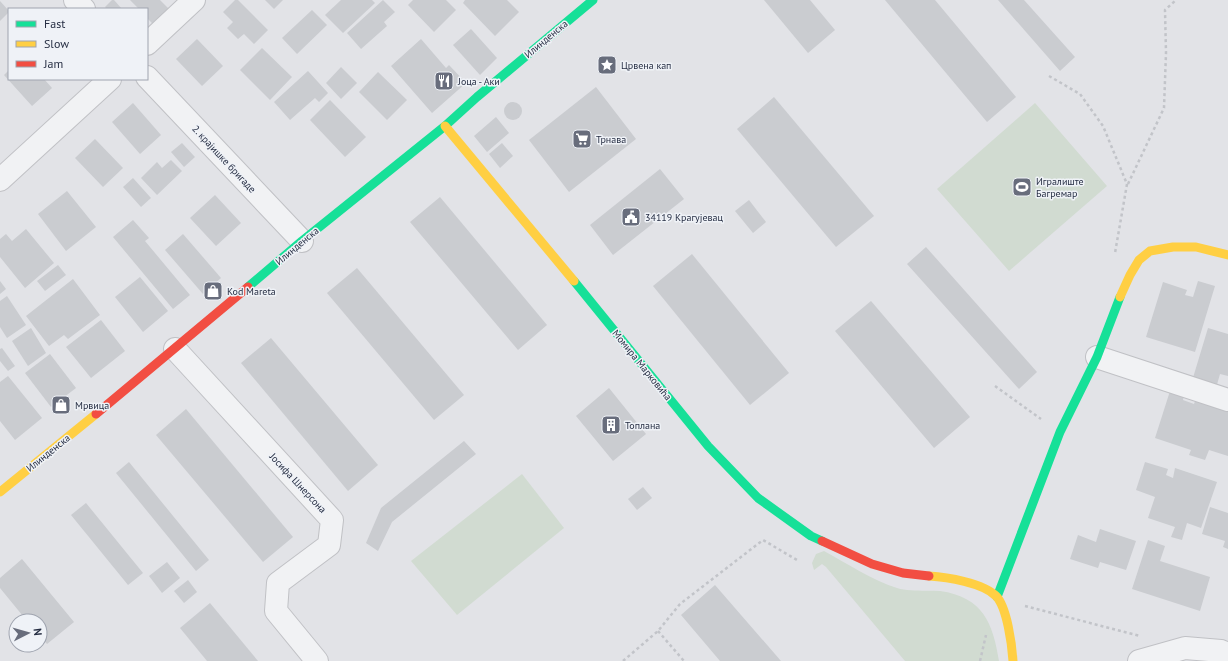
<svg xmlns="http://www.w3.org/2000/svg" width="1228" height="661" font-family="'PT Sans',sans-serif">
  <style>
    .green { fill: #d1dbd1 }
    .building { fill: #caccd0 }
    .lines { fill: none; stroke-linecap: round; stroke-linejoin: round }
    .street-casing { stroke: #c0c1c5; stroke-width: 24 }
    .path { stroke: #c2c4c9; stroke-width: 2.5; stroke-dasharray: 3 3; stroke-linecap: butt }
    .street { stroke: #f1f2f4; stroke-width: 22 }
    .fast { stroke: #16e098; stroke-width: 9 }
    .slow { stroke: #ffcf43; stroke-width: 9 }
    .jam { stroke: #f24e42; stroke-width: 9 }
    .labels { text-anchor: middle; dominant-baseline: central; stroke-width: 3; stroke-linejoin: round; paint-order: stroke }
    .street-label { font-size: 10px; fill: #262e43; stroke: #eff2f7 }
    .poi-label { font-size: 10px; fill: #262e43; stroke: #eff2f7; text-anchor: start }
  </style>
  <rect width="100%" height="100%" fill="#e2e3e7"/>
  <!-- green -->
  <g class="green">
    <path d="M1035,103l72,83 -98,85 -72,-82z"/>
    <path d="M522,474l42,54 -107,87 -46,-54z"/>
    <path d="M824,551c24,13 48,29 73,37 13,4 29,2 43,3 43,6 53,32 59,70h-94l-79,-94 -4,-3 -8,6 -2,-7 4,-9z"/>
  </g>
  <!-- building -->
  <g class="building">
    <path d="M112,0h2l8,9h-15l-2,-2z"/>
    <path d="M130,0h30l10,10 -16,15 -7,-7v-9h-8z"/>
    <path d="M235,0h3l30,30 -14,14 -10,-10 -6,5 -11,-11 6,-6 -10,-10z"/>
    <path d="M265,0h18l-9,9z"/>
    <path d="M341,0h31l3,3 -32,30 -18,-18z"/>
    <path d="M383,0l12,12 -11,10 3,4 -26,23 -14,-16z"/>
    <path d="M413,0h33l10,10 -22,22 -26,-27z"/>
    <path d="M465,0h42l12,12 -24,24 -32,-33z"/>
    <path d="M764,0h46l25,30 -27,23z"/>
    <path d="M885,0h50l81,97 -29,25z"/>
    <path d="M998,0h26l51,57 -15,14z"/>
    <path d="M0,1l9,10v1l-9,9z"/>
    <path d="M312,10l15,15 -30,29 -15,-16z"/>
    <path d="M471,29l26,29 -17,17 -27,-30z"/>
    <path d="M197,39l26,27 -21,20 -26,-27z"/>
    <path d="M421,39l25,29 3,-3 17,18 -34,30 -41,-47z"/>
    <path d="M262,48l30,29 -22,23 -30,-30z"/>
    <path d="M341,67l16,16 -16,16 -15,-16z"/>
    <path d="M9,70v9h35l8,9 -20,18 -28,-31z"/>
    <path d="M308,71l20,22 -9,9 -4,-4 -25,22 -16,-18z"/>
    <path d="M378,72l29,28 -20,20 -28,-28z"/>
    <path d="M596,87l40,52 -67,53 -40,-52z"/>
    <path d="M774,97l100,119 -38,31 -99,-118z"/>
    <path d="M330,100l36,37 -21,20 -35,-37z"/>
    <circle cx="513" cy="111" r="9"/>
    <path d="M133,103l28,32 -21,19 -28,-32z"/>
    <path d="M496,117l13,16 -22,19 -13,-16z"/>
    <path d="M95,139l28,29 -20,19 -28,-29z"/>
    <path d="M182,143l13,14 -11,10 -13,-15z"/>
    <path d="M502,143l11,13 -13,12 -11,-14z"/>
    <path d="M171,160l11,11 -25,24 -16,-17 16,-16 5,6z"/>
    <path d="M660,169l24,30 -71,56 -23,-30z"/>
    <path d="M133,178l18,20 -10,9 -18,-20z"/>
    <path d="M67,191l29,36 -30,24 -28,-37z"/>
    <path d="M215,195l26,28 -25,23 -26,-28z"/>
    <path d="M440,197l107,128 -29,25 -108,-128z"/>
    <path d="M749,200l17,22 -13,11 -18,-22z"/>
    <path d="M133,220l16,18 -4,3 45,54 -17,14 -60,-72z"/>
    <path d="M26,229l28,34 -29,25 -25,-31v-18l6,-5 6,7z"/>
    <path d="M183,234l38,44 -18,16 -38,-44z"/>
    <path d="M926,247l111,125 -18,17 -112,-125z"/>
    <path d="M692,254l97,119 -39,32 -97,-119z"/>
    <path d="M58,265l8,10 -21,16 -8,-10z"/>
    <path d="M357,268l107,127 -30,25 -107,-127z"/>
    <path d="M140,277l28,34 -25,21 -28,-35z"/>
    <path d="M73,279l27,36 -32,24 -4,-4 -15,11 -23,-30z"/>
    <path d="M0,281l6,8 -6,5z"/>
    <path d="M1198,281l17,5 -20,66 -49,-15 17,-55 24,8 -2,5 8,2z"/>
    <path d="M7,296l19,29 -19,13 -7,-11v-26z"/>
    <path d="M871,301l99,116 -36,31 -99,-117z"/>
    <path d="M101,320l24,31 -34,27 -25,-31z"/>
    <path d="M31,328l15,25 -18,13 -16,-25z"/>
    <path d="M1208,328l20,6v42l-8,-2 -4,14 -24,-7z"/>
    <path d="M271,338l107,127 -30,26 -107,-128z"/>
    <path d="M2,348l13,18 -7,5 -8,-10v-12z"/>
    <path d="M50,354l26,34 -25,19 -26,-34z"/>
    <path d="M8,376l34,42 -27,22 -15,-19v-39z"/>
    <path d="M609,388l37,46 -33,27 -37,-45z"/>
    <path d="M1170,391l14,4 -1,5 11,4 2,-6 32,11v47l-19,-6 -4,10 -16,-5 2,-5 -36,-12z"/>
    <path d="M186,409l107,128 -30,25 -107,-127z"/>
    <path d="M464,441l12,13 -84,68 -14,29 -12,-8 15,-35z"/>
    <path d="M129,462l80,98 -13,11 -80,-98z"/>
    <path d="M1145,462l23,7 -2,6 7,3 2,-10 42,14 -16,46 -14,-5 -5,17 -11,-3 4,-10 -27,-9 7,-21 -19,-7z"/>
    <path d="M643,487l9,11 -15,12 -9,-11z"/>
    <path d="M86,503l57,70 -15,12 -57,-70z"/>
    <path d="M1210,507l18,6v36l-5,-2 2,-6 -23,-7z"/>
    <path d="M1100,529l36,12 -10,29 -26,-8 -2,6 -28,-9 8,-24 18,7z"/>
    <path d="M1148,540l17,6 -5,15 50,16 -10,34 -68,-22z"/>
    <path d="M22,559l52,63 -27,22 -7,-8v-15h-13l-27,-33v-10z"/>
    <path d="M167,562l13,16 -18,15 -13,-17z"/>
    <path d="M188,580l9,12 -13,11 -10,-12z"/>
    <path d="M715,585l66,76h-61l-39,-46z"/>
    <path d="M210,603l48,58h-51l-27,-33z"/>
  </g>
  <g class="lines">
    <!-- street casing -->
    <g class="street-casing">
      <g id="street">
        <path d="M75,0l9,9"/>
        <path d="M147,44l47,-44"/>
        <path d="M147,77l155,164"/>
        <path d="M0,180l110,-101"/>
        <path d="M175,349l157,171 -3,25 -51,38 -2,28 41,50"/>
        <path d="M1097,357l131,43"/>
        <path d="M1139,661l46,-13 36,3 7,3"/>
      </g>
    </g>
    <!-- path -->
    <g class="path">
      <path d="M1049,76l31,18 23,32 24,58 -12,69"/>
      <path d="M1128,184l36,-76 2,-55 -1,-43 11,-10"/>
      <path d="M995,386l46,33"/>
      <path d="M1025,606l115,30"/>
      <path d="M658,631l26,30"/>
      <path d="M623,661l35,-30 22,-27 83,-64 34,20"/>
      <path d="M980,661l6,-26"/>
    </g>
    <!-- street -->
    <use href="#street" class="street"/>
    <!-- fast -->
    <g class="fast">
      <path d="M574,281l134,165 50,52 53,38 11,5"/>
      <path d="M248,287l54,-46 143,-115 32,-29 116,-97"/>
      <path d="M997,597l63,-165 37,-75 23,-60"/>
    </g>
    <!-- slow -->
    <g class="slow">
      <path d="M445,126l129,155"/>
      <path d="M1120,297l10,-22 9,-15 11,-9 23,-4h23l32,8"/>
      <path d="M0,492l96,-78"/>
      <path d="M929,576c18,1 54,7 67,20 11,11 16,49 17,65"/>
    </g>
    <!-- jam -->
    <g class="jam">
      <path d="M96,414l152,-127"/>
      <path d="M822,541l50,23 31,9 26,3"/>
    </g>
  </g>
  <!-- icons -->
  <defs>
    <g id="sight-square" transform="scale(1)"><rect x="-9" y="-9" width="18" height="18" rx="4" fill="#686d7c" stroke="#eff2f7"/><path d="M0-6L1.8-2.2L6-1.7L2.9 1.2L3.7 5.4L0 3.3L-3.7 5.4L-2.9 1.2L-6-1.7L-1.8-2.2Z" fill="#fff"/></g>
    <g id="restaurant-square" transform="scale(1)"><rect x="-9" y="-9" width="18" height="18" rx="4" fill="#686d7c" stroke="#eff2f7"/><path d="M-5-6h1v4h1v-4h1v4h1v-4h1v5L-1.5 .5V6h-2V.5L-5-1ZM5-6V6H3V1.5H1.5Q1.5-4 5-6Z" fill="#fff"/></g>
    <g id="supermarket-square" transform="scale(1)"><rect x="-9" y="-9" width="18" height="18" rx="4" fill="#686d7c" stroke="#eff2f7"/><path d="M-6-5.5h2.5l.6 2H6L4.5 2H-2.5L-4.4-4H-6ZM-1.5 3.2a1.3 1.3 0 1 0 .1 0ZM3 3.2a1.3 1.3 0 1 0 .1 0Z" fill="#fff"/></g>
    <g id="stadium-square" transform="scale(1)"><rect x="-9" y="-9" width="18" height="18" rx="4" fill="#686d7c" stroke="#eff2f7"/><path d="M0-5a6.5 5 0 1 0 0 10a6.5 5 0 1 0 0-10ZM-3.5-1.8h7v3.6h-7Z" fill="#fff"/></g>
    <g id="civic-square" transform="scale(1)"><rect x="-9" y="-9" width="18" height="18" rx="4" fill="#686d7c" stroke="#eff2f7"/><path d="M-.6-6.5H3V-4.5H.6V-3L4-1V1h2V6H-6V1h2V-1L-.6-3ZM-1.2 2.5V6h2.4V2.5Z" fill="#fff"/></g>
    <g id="shop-square" transform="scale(1)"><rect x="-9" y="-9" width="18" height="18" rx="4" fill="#686d7c" stroke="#eff2f7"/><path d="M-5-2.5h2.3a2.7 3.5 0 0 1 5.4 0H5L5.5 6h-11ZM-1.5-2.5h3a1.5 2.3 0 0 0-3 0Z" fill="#fff"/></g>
    <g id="building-square" transform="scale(1)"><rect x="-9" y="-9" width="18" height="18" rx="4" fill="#686d7c" stroke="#eff2f7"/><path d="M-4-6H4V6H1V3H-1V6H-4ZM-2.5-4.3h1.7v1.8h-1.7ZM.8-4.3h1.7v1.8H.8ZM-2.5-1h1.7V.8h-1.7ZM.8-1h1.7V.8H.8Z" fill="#fff"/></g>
  </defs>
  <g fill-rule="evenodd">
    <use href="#sight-square" x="607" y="65"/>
    <use href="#restaurant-square" x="444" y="81"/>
    <use href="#supermarket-square" x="582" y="139"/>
    <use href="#stadium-square" x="1022" y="187"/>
    <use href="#civic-square" x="631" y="217"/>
    <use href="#shop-square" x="213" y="291"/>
    <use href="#shop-square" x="61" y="405"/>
    <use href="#building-square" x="611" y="425"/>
  </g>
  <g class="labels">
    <!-- street labels -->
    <g class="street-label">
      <text transform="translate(546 39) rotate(-40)">Илинденска</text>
      <text transform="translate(224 159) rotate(47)">2. крајишке бригаде</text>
      <text transform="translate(297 246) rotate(-40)">Илинденска</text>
      <text transform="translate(642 365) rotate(51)">Момира Марковића</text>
      <text transform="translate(48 453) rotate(-39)">Илинденска</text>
      <text transform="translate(298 483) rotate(47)">Јосифа Шнерсона</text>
    </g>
    <!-- poi labels -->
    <g class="poi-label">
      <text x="621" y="65">Црвена кап</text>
      <text x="458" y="81">Јоца - Аки</text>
      <text x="596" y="139">Трнава</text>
      <text x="1036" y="181">Игралиште<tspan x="1036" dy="12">Багремар</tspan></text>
      <text x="645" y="217">34119 Крагујевац</text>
      <text x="227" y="291">Kod Mareta</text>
      <text x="75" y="405">Мрвица</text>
      <text x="625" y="425">Топлана</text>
    </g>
  </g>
  <!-- legend -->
  <rect x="8" y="8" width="140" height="72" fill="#eff2f7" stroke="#9fa4af"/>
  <rect x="16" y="21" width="20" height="6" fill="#16e098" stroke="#9fa4af"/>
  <text x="44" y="28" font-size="12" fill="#262e43">Fast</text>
  <rect x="16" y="41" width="20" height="6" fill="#ffcf43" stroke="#9fa4af"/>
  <text x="44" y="48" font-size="12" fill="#262e43">Slow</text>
  <rect x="16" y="61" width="20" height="6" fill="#f24e42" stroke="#9fa4af"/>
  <text x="44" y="68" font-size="12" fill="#262e43">Jam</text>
  <!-- north arrow -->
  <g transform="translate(28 633) rotate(84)"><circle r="19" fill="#eff2f7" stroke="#9fa4af"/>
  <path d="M0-3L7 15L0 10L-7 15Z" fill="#686d7c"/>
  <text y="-6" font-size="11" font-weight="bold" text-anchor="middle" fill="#262e43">N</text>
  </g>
</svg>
